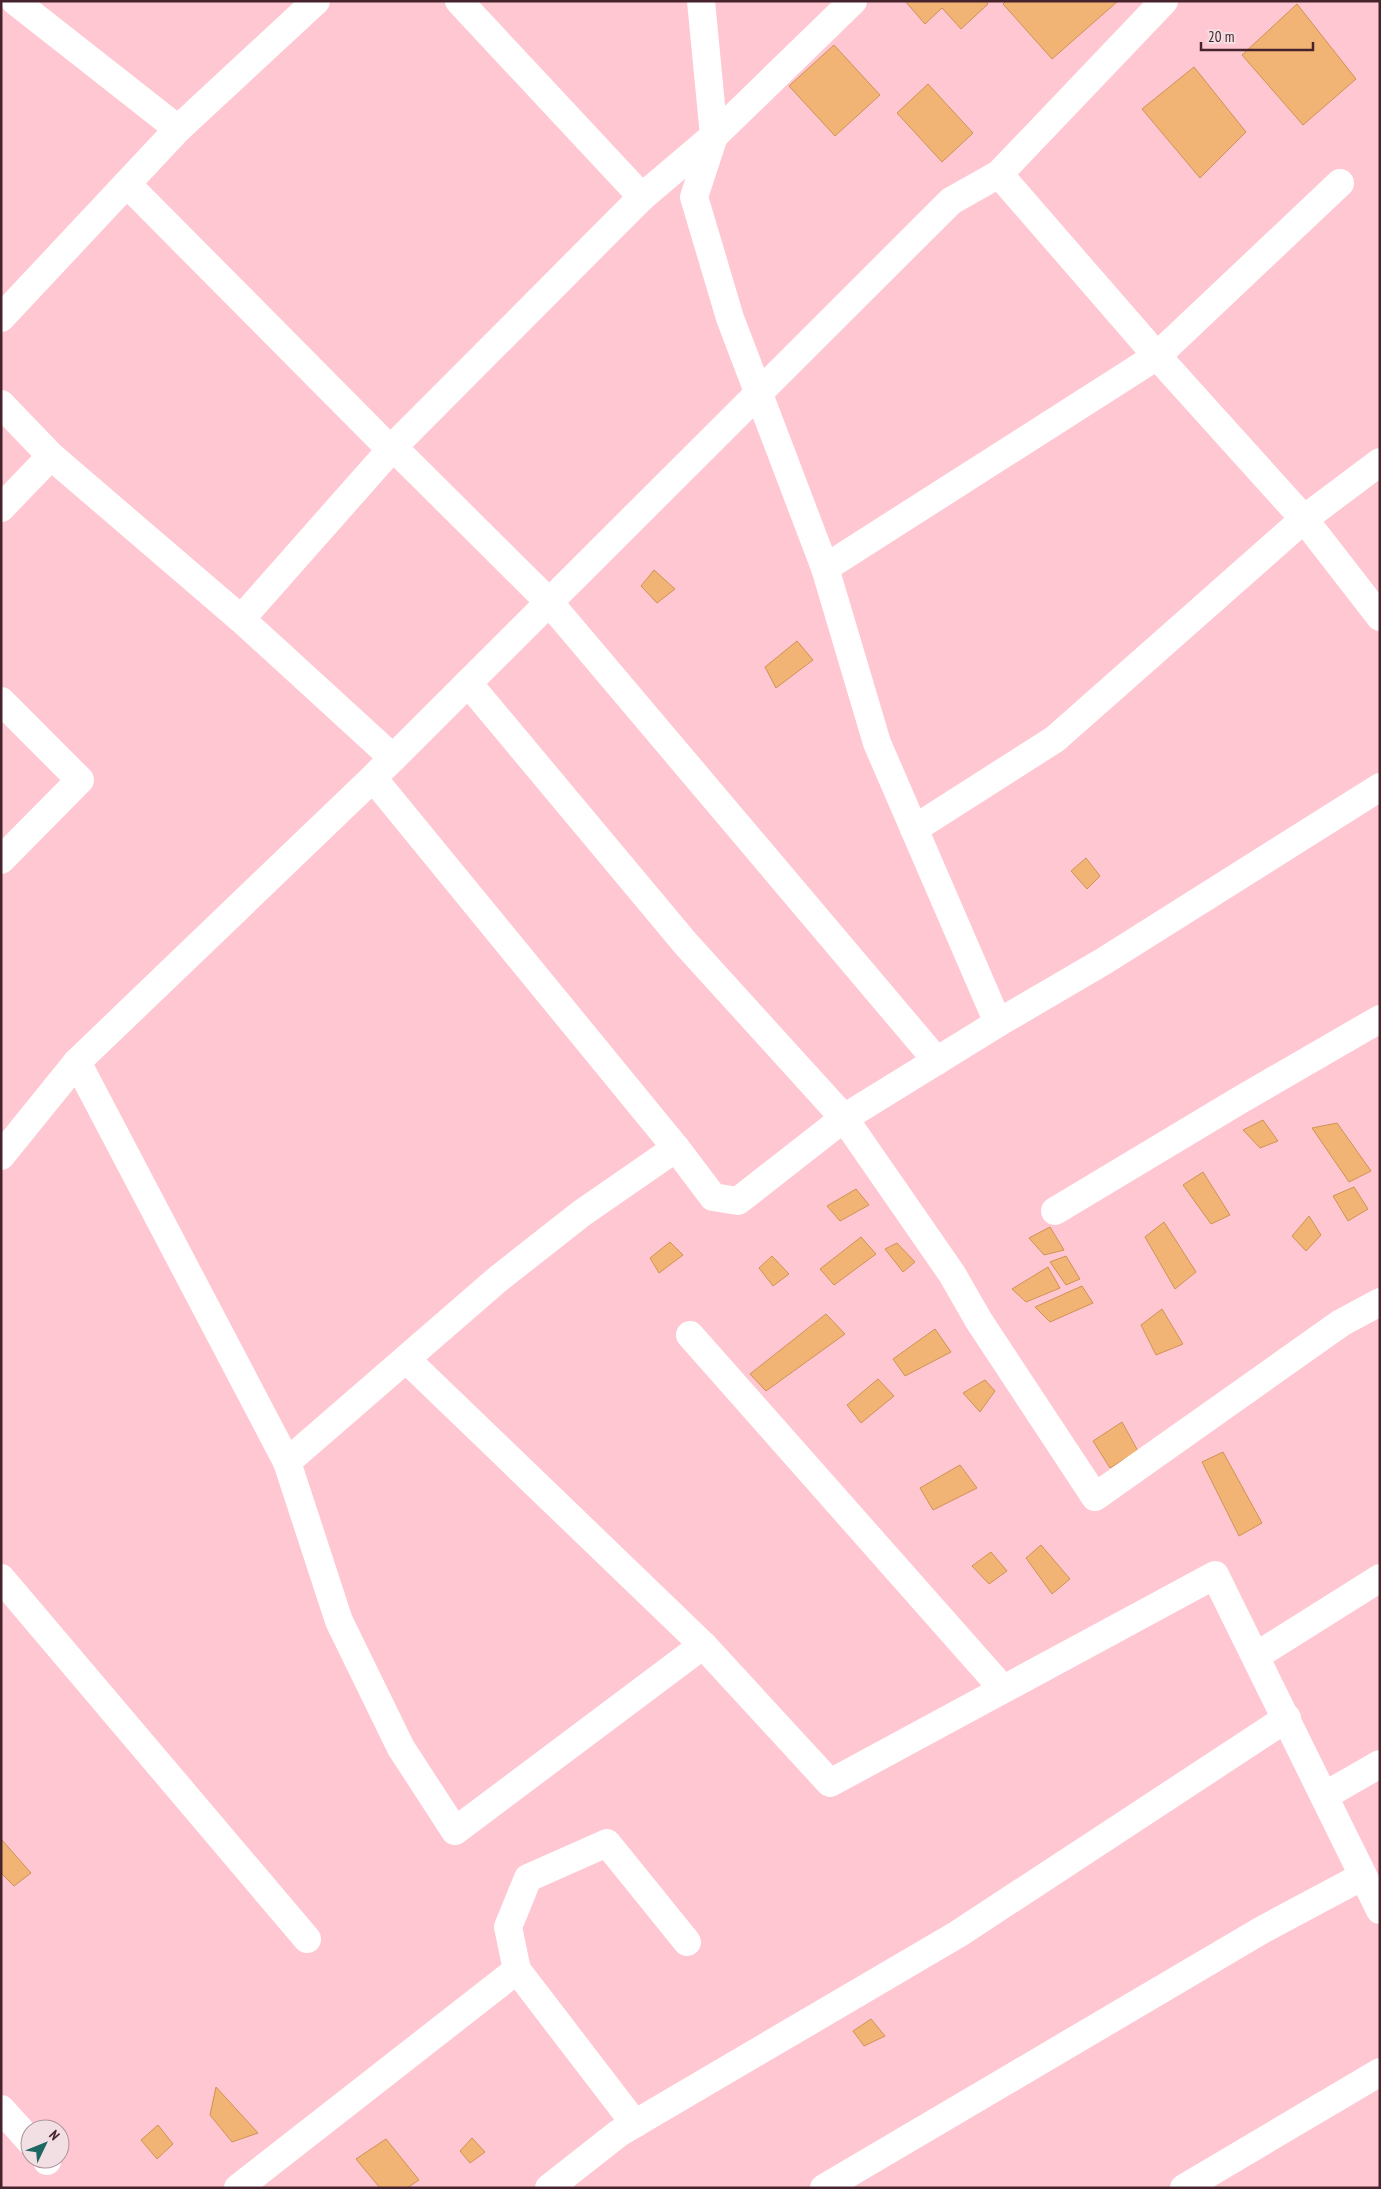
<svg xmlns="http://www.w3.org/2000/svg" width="1381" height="2189" font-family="'PT Sans Narrow',sans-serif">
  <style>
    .building { fill: #f2b475; stroke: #cf9254 }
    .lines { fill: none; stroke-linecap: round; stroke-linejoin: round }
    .street { stroke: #fff; stroke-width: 28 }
  </style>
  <rect width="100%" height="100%" fill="#fec7d2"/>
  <!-- building -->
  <g class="building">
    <path d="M905,1h81l2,3 -27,25 -19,-21 -17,16z"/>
    <path d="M1006,1h112l-66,58 -49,-55z"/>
    <path d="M1297,4l59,75 -53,46 -61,-70z"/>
    <path d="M834,45l46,50 -45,41 -46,-50z"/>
    <path d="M1194,67l52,65 -46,46 -58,-69z"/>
    <path d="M928,84l45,49 -31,29 -45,-49z"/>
    <path d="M654,570l21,19 -18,14 -16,-17z"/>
    <path d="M797,641l16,19 -37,28 -11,-21z"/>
    <path d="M1086,858l14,18 -13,13 -16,-18z"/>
    <path d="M1263,1120l15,21 -18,7 -17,-18z"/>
    <path d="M1337,1123l34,48 -22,11 -37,-54z"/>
    <path d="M1203,1172l27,43 -19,9 -28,-39z"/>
    <path d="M1354,1187l14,22 -20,12 -15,-25z"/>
    <path d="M856,1189l13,16 -29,16 -13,-15z"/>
    <path d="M1309,1216l12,19 -15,16 -14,-15z"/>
    <path d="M1164,1222l32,50 -21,17 -30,-52z"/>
    <path d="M1050,1227l14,23 -20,5 -15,-17z"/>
    <path d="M861,1237l15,17 -42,31 -14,-16z"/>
    <path d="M670,1242l13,13 -24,18 -9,-15z"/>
    <path d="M897,1243l18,19 -12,10 -18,-23z"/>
    <path d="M772,1256l17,18 -16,12 -14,-18z"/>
    <path d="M1066,1256l14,23 -14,6 -16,-23z"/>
    <path d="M1048,1267l12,21 -34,14 -14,-13z"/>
    <path d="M1082,1286l11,17 -43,19 -15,-15z"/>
    <path d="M1162,1309l21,35 -27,11 -15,-30z"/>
    <path d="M826,1314l19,20 -79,57 -16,-17z"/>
    <path d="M935,1329l16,23 -46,24 -12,-17z"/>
    <path d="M878,1379l16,17 -33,27 -14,-18z"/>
    <path d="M985,1380l10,11 -15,21 -17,-19z"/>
    <path d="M1122,1422l16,29 -28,17 -17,-27z"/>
    <path d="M1223,1452l39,71 -23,13 -37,-74z"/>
    <path d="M960,1465l17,23 -44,22 -13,-22z"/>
    <path d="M1041,1545l29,34 -18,15 -26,-36z"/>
    <path d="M991,1552l16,19 -18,13 -17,-18z"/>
    <path d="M1,1839l30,34 -17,13 -13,-13z"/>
    <path d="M871,2019l14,17 -21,10 -11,-15z"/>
    <path d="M216,2087l42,46 -26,9 -22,-27z"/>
    <path d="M158,2125l15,19 -16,15 -16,-19z"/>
    <path d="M472,2138l13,14 -15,11 -10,-12z"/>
    <path d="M386,2139l33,41 -12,8h-27l-24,-29z"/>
  </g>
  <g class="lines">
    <!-- street -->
    <g class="street">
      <path d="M15,1l163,128"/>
      <path d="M459,1l183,196 72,-61 139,-135"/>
      <path d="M701,1l13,135 -20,61 36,121 95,250 52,175 121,280"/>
      <path d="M999,174l158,182 147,163 76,98"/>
      <path d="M127,184l262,264 4,-1 156,155 388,459"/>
      <path d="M1,318l177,-189 138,-128"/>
      <path d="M1,404l50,52 190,163 152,139"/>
      <path d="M1,508l50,-52"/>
      <path d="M825,568l332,-212 183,-173"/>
      <path d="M241,619l152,-172 249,-250"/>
      <path d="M468,683l218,261 158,174 -106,83 -25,-4 -37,-49"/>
      <path d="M1,701l79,79 -79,80"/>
      <path d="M373,778l303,370 -94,65 -84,66 -211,183 52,159 62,127 54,83 248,-186"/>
      <path d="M1380,787l-276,174 -106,62 -154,95 108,156 27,47 116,176 246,-174 39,-21"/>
      <path d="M914,829l141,-90 249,-220 76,-57"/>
      <path d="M77,1062l210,400"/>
      <path d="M1,1156l76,-94 296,-284 578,-577 48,-27 165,-173"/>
      <path d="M1055,1211l185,-111 140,-81"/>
      <path d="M690,1335l313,354"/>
      <path d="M406,1359l297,286 127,138 385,-208 165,335"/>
      <path d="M1,1578l306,361"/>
      <path d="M1256,1656l124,-78"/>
      <path d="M1324,1796l56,-32"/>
      <path d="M1,2109l29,32"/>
      <path d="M635,2124l-118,-154 -9,-43 20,-49 79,-35 80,99"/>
      <path d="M46,2159l1,2"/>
      <path d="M238,2188l279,-218"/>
      <path d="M549,2188l70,-55 339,-199 329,-216"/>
      <path d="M824,2188l438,-258 101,-54"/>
      <path d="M1184,2188l196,-116"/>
    </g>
  </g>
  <!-- border -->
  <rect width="1381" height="2189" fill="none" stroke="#47242d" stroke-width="5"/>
  <!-- north arrow -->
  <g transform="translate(45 2144) rotate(47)"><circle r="24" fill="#f2dfe3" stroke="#ae949a"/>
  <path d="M0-4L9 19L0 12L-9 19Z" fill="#1e6861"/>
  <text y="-8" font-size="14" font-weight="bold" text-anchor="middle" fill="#47242d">N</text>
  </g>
  <!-- scale -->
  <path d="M1201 42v8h112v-8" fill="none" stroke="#47242d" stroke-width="2.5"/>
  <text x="1208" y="42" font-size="15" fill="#47242d" stroke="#f2dfe3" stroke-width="4" paint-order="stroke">20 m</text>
</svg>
